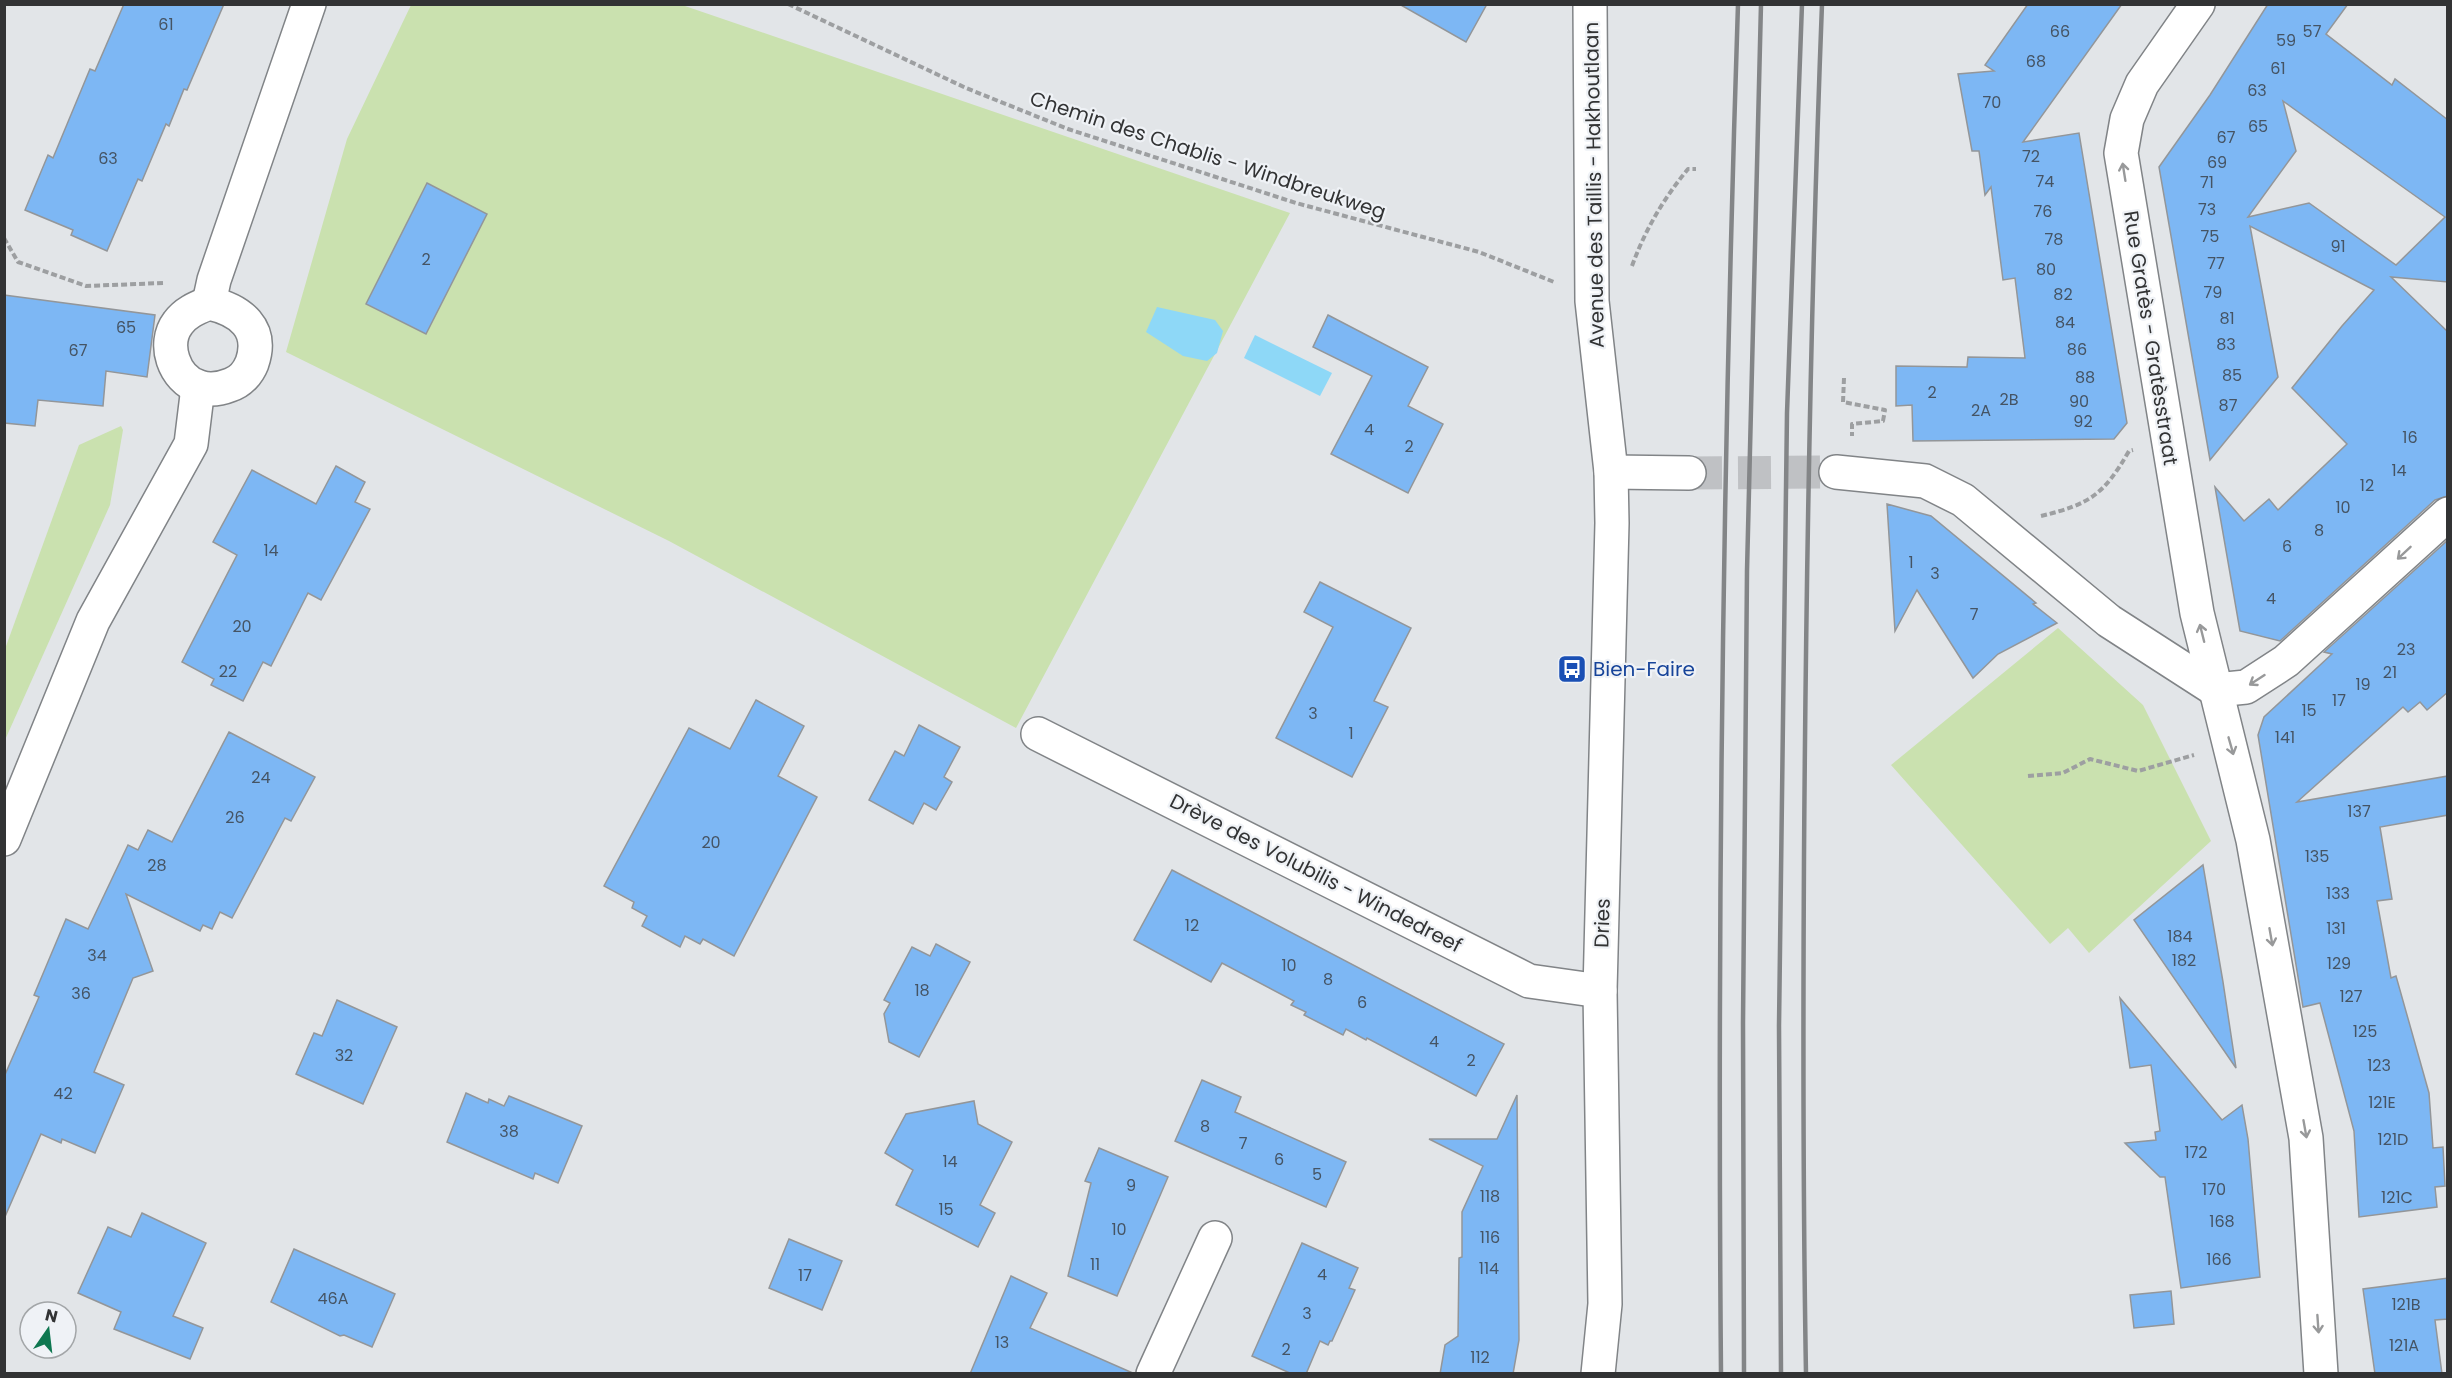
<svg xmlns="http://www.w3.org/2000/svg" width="2452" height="1378" font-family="Poppins,sans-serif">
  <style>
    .green { fill: #cae1af }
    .water { fill: #8ed8f7 }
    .building { fill: #7db7f4; stroke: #939699; stroke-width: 1.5; fill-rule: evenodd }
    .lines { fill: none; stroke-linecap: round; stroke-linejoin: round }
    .minor-tunnel { stroke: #bfc1c4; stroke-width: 33; stroke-dasharray: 33 16; stroke-linecap: butt }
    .minor-casing { stroke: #818487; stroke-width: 36 }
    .tertiary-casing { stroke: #818487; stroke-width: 36 }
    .path { stroke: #9d9fa1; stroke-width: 4; stroke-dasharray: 6 3; stroke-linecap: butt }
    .minor { stroke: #fff; stroke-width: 33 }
    .tertiary { stroke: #fff; stroke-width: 33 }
    .rail { stroke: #838587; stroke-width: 4.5 }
    .oneway { stroke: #98999a }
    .labels { text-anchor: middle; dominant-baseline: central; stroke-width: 4.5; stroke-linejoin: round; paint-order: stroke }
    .number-label { font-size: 16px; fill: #455464 }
    .street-label { font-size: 20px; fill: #323334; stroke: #eff2f6 }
    .transit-label { font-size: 20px; fill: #164399; stroke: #eff2f6; text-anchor: start }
  </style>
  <rect width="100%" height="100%" fill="#e2e5e8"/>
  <!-- green -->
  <g class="green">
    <path d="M411,5h271l608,208 -274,515 -347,-187 -383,-189 61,-213z"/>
    <path d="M121,426l2,4 -13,75 -105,235v-91l74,-204z"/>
    <path d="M2058,628l85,77 68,136 -122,112 -21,-25 -18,16 -159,-179z"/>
  </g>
  <!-- water -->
  <g class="water">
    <path d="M1157,307l58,13 8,11 -6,22 -10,8 -24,-5 -37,-24z"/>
    <path d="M1255,335l77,38 -12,23 -76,-38z"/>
  </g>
  <!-- building -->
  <g class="building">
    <path d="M124,4h100l-37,86 -3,-1 -15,37 -3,-2 -24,57 -4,-2 -31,72 -36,-16 2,-5 -48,-20 23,-55 5,3 37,-89 5,2z"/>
    <path d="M1399,4h88l-21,38z"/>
    <path d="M2028,4h94l-99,138 56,-9 48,290 -13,16 -201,2 -1,-36 -16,1v-40l71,1 1,-10 57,1 -10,-80 -12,2 -12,-93 -6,8 -6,-44h-7l-14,-77 36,-3 -9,-6z"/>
    <path d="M2268,4h80l-22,30 66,51 3,-6 53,41v162l-57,-5 57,55v164l-13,4 -155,141 -40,-10 -25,-144 29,34 25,-22 9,11 69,-66 -55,-56 50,-62 32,-36 -124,-64 28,151 -68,83 -51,-293 51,-72zM2283,101l58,42 104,74 -49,48 -87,-62 -61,14 48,-66z"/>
    <path d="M427,183l60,31 -61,120 -60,-30z"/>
    <path d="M4,295l151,20 -8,62 -41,-6 -3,35 -65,-6 -3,26 -31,-3z"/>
    <path d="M1328,315l100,52 -20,39 35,18 -35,69 -77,-39 41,-78 -59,-29z"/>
    <path d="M336,466l29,16 -10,20 15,7 -49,91 -13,-7 -37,73 -8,-4 -20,39 -32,-16 3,-6 -32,-17 55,-107 -24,-13 39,-72 64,34z"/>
    <path d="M1887,504l44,12 105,87 -3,1 24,19 -59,31 -25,24 -56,-88 -22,41z"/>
    <path d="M2448,540v152l-21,18 -7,-8 -12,10 -5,-5 -106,95 151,-26v39l-68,12 12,72 -15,2 14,77 5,-2 33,117 4,55 10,-1 2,39 -10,1 2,20 -78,10 -5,-86 -34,-128 -17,4 -45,-272 6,-18 68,-63 -8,-2z"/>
    <path d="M1320,582l91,46 -37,73 14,6 -36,70 -76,-39 57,-111 -29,-15z"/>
    <path d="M756,700l48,26 -26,50 39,21 -83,159 -31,-17 -3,5 -15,-8 -5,11 -38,-21 5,-10 -15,-8 2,-6 -30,-16 85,-158 41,21z"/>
    <path d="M919,725l41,22 -16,30 8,5 -16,28 -12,-7 -11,21 -44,-24 26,-49 9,5z"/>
    <path d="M229,732l86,45 -24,44 -6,-3 -53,100 -12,-6 -8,17 -9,-4 -3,6 -74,-37 27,77 -20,7 -39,94 30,13 -29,68 -33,-14 -1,4 -20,-9 -37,85v-142l35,-80 -5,-2 32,-76 22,10 40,-84 10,5 10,-20 24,12z"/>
    <path d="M2203,865l20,117 13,86 -102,-148z"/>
    <path d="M1172,870l332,174 -28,52 -109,-58 -1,2 -20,-11 -3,6 -39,-20 2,-3 -15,-7 3,-4 -72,-38 -11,19 -77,-42z"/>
    <path d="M936,944l34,18 -51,95 -30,-15 -5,-28 6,-11 -6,-3 28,-53 18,9z"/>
    <path d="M2120,998l102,122 20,-15 6,34 12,138 -79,11 -16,-111h-5l-35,-34 31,-3 -1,-8 5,-1 -9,-66 -21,3z"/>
    <path d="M337,1000l60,27 -34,77 -67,-30 18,-41 8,3z"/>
    <path d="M1202,1080l39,17 -6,15 111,50 -20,45 -151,-66z"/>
    <path d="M466,1093l22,10 1,-4 15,7 5,-10 73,30 -24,57 -23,-10 -2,6 -86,-37z"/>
    <path d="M1517,1095l2,245 -6,34h-73l5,-29 13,-9 1,-78 3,-1v-45l21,-46 -54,-27h68z"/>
    <path d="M974,1101l4,23 34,18 -32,63 15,8 -17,34 -82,-42 17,-35 -28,-17 21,-39z"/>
    <path d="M1099,1148l69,29 -51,119 -49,-20 23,-93 -6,-2z"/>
    <path d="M142,1213l64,30 -33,73 30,12 -13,31 -76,-30 7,-17 -43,-19 30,-66 23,10z"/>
    <path d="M789,1239l53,22 -20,49 -53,-22z"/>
    <path d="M1302,1243l56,25 -9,20 6,2 -23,51h-2l-2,4 -8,-4 -14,33h-14l-40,-18z"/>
    <path d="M294,1249l101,45 -23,53 -28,-12 -4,1 -69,-34z"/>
    <path d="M1011,1276l36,17 -17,35 105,46h-165z"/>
    <path d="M2448,1278v41l-13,1 7,54h-67l-12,-85z"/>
    <path d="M2171,1291l3,33 -40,4 -4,-33z"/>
  </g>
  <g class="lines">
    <!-- minor-tunnel -->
    <path class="minor-tunnel" d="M1689,473l147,-1"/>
    <!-- minor casing -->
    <g class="minor-casing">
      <g id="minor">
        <path d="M2198,4l-56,80 -15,35 -6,34 76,460 56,227 53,298 15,236"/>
        <path d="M209,303l5,-23 95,-276"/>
        <path d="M209,303c31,7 55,25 43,60 -4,10 -12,19 -22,22 -10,4 -20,6 -31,2 -25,-8 -37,-43 -21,-64 8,-11 19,-15 31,-20z"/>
        <path d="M1611,472l78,1"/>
        <path d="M1836,472l89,9 38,19 146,121 107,69 30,-3 40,-26 162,-147"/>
        <path d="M1038,734l491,247 71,10"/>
        <path d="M4,839l89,-218 98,-177 7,-57"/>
        <path d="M1153,1374l62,-136"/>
      </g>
    </g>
    <!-- tertiary casing -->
    <g class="tertiary-casing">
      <path id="tertiary" d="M1590,4l2,297 19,171 1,51 -12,468 5,313 -7,70"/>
    </g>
    <!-- path -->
    <g class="path">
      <path d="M788,4l178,84 102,41 228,74 183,49 75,30"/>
      <path d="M4,238l14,24 68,24 77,-3"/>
      <path d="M1632,266c13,-36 32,-68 56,-97h8"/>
      <path d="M1844,378l-1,24 42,8 -2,11 -31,3v12"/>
      <path d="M2041,516c50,-12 63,-22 88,-65l4,-1"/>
      <path d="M2028,776l35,-3 27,-14 48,12 56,-16"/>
    </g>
    <!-- minor -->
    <use href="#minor" class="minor"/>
    <!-- tertiary -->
    <use href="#tertiary" class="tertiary"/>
    <!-- rail -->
    <g class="rail">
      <path d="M1721,1374c-4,-457 2,-913 17,-1370"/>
      <path d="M1744,1374l-1,-351 4,-452 14,-567"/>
      <path d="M1781,1374l-2,-348 8,-613 15,-409"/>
      <path d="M1806,1374c-3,-172 -3,-345 -2,-517 2,-284 7,-568 18,-853"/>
    </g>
  </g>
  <!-- one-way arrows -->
  <defs><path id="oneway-shaft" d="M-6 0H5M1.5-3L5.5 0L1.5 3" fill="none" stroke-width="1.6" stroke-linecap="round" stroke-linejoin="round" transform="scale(1.5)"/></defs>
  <g class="oneway">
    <use href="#oneway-shaft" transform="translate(2124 172) rotate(-99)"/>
    <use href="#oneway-shaft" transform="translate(2404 553) rotate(137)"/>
    <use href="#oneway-shaft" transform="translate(2202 633) rotate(-104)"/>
    <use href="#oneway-shaft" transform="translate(2257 680) rotate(147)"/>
    <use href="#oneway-shaft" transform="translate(2231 746) rotate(74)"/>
    <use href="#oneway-shaft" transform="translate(2271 937) rotate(80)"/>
    <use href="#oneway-shaft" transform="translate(2305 1129) rotate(80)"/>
    <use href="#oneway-shaft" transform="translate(2318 1324) rotate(86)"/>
  </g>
  <!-- icons -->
  <defs>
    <g id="bus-square" transform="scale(1.5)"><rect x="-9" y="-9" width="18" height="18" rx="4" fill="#1a4fb4" stroke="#eff2f6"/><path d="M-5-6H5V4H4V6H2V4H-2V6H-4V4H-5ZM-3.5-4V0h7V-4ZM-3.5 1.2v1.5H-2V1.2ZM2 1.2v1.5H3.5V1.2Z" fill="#fff"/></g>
  </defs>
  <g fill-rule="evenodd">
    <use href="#bus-square" x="1572" y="669"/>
  </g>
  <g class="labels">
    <!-- number labels -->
    <g class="number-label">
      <text x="166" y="24">61</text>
      <text x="2060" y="31">66</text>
      <text x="2312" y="31">57</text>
      <text x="2286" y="40">59</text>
      <text x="2036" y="61">68</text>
      <text x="2278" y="68">61</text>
      <text x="2257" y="90">63</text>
      <text x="1992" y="102">70</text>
      <text x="2258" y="126">65</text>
      <text x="2226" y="137">67</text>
      <text x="2031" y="156">72</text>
      <text x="108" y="158">63</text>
      <text x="2217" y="162">69</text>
      <text x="2045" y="181">74</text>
      <text x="2207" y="182">71</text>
      <text x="2207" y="209">73</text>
      <text x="2043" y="211">76</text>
      <text x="2210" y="236">75</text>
      <text x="2054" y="239">78</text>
      <text x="2338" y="246">91</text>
      <text x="426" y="259">2</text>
      <text x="2216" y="263">77</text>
      <text x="2046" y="269">80</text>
      <text x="2213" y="292">79</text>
      <text x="2063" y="294">82</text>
      <text x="2227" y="318">81</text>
      <text x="2065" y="322">84</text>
      <text x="126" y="327">65</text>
      <text x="2226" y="344">83</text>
      <text x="2077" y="349">86</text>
      <text x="78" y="350">67</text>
      <text x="2232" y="375">85</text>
      <text x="2085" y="377">88</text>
      <text x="1932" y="392">2</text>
      <text x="2009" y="399">2B</text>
      <text x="2079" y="401">90</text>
      <text x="2228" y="405">87</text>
      <text x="1981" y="410">2A</text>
      <text x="2083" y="421">92</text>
      <text x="1369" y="429">4</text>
      <text x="2410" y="437">16</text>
      <text x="1409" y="446">2</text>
      <text x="2399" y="470">14</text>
      <text x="2367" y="485">12</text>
      <text x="2343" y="507">10</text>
      <text x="2319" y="530">8</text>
      <text x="2287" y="546">6</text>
      <text x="271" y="550">14</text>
      <text x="1911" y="562">1</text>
      <text x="1935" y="573">3</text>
      <text x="2271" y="598">4</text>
      <text x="1974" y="614">7</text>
      <text x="242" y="626">20</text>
      <text x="2406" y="649">23</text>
      <text x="228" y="671">22</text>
      <text x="2390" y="672">21</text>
      <text x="2363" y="684">19</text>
      <text x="2339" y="700">17</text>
      <text x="2309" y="710">15</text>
      <text x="1313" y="713">3</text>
      <text x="1351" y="733">1</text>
      <text x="2285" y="737">141</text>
      <text x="261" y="777">24</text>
      <text x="2359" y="811">137</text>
      <text x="235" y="817">26</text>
      <text x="711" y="842">20</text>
      <text x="2317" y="856">135</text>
      <text x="157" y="865">28</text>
      <text x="2338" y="893">133</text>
      <text x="1192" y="925">12</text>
      <text x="2336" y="928">131</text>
      <text x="2180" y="936">184</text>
      <text x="97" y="955">34</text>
      <text x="2184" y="960">182</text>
      <text x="2339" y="963">129</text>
      <text x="1289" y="965">10</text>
      <text x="1328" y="979">8</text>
      <text x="922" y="990">18</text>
      <text x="81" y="993">36</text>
      <text x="2351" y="996">127</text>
      <text x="1362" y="1002">6</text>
      <text x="2365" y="1031">125</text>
      <text x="1434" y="1041">4</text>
      <text x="344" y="1055">32</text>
      <text x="1471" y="1060">2</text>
      <text x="2379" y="1065">123</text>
      <text x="63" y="1093">42</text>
      <text x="2382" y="1102">121E</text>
      <text x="1205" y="1126">8</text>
      <text x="509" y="1131">38</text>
      <text x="2393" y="1139">121D</text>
      <text x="1243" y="1143">7</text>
      <text x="2196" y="1152">172</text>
      <text x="1279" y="1159">6</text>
      <text x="950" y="1161">14</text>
      <text x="1317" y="1174">5</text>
      <text x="1131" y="1185">9</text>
      <text x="2214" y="1189">170</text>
      <text x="1490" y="1196">118</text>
      <text x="2397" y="1197">121C</text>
      <text x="946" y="1209">15</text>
      <text x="2222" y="1221">168</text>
      <text x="1119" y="1229">10</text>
      <text x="1490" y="1237">116</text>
      <text x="2219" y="1259">166</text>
      <text x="1095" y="1264">11</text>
      <text x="1489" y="1268">114</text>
      <text x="1322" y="1274">4</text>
      <text x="805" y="1275">17</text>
      <text x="333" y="1298">46A</text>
      <text x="2406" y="1304">121B</text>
      <text x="1307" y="1313">3</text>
      <text x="1002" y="1342">13</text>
      <text x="2404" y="1345">121A</text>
      <text x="1286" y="1349">2</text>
      <text x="1480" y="1357">112</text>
    </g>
    <!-- street labels -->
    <g class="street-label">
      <text transform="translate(1208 155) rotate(18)">Chemin des Chablis - Windbreukweg</text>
      <text transform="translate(1594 185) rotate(-91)">Avenue des Taillis - Hakhoutlaan</text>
      <text transform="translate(2151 338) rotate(81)">Rue Gratès - Gratèsstraat</text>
      <text transform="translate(1316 873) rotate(27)">Drève des Volubilis - Windedreef</text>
      <text transform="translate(1602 923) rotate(-88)">Dries</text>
    </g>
    <!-- transit labels -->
    <g class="transit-label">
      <text x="1593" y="669">Bien-Faire</text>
    </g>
  </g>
  <!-- border -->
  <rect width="2452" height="1378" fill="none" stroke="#323334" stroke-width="12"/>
  <!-- north arrow -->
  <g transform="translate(48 1330) rotate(14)"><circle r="28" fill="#eff2f6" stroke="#a3a6a8" stroke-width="1.5"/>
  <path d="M0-4.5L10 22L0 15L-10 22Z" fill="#0e7750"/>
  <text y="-9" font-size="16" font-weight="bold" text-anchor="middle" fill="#323334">N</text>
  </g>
</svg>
